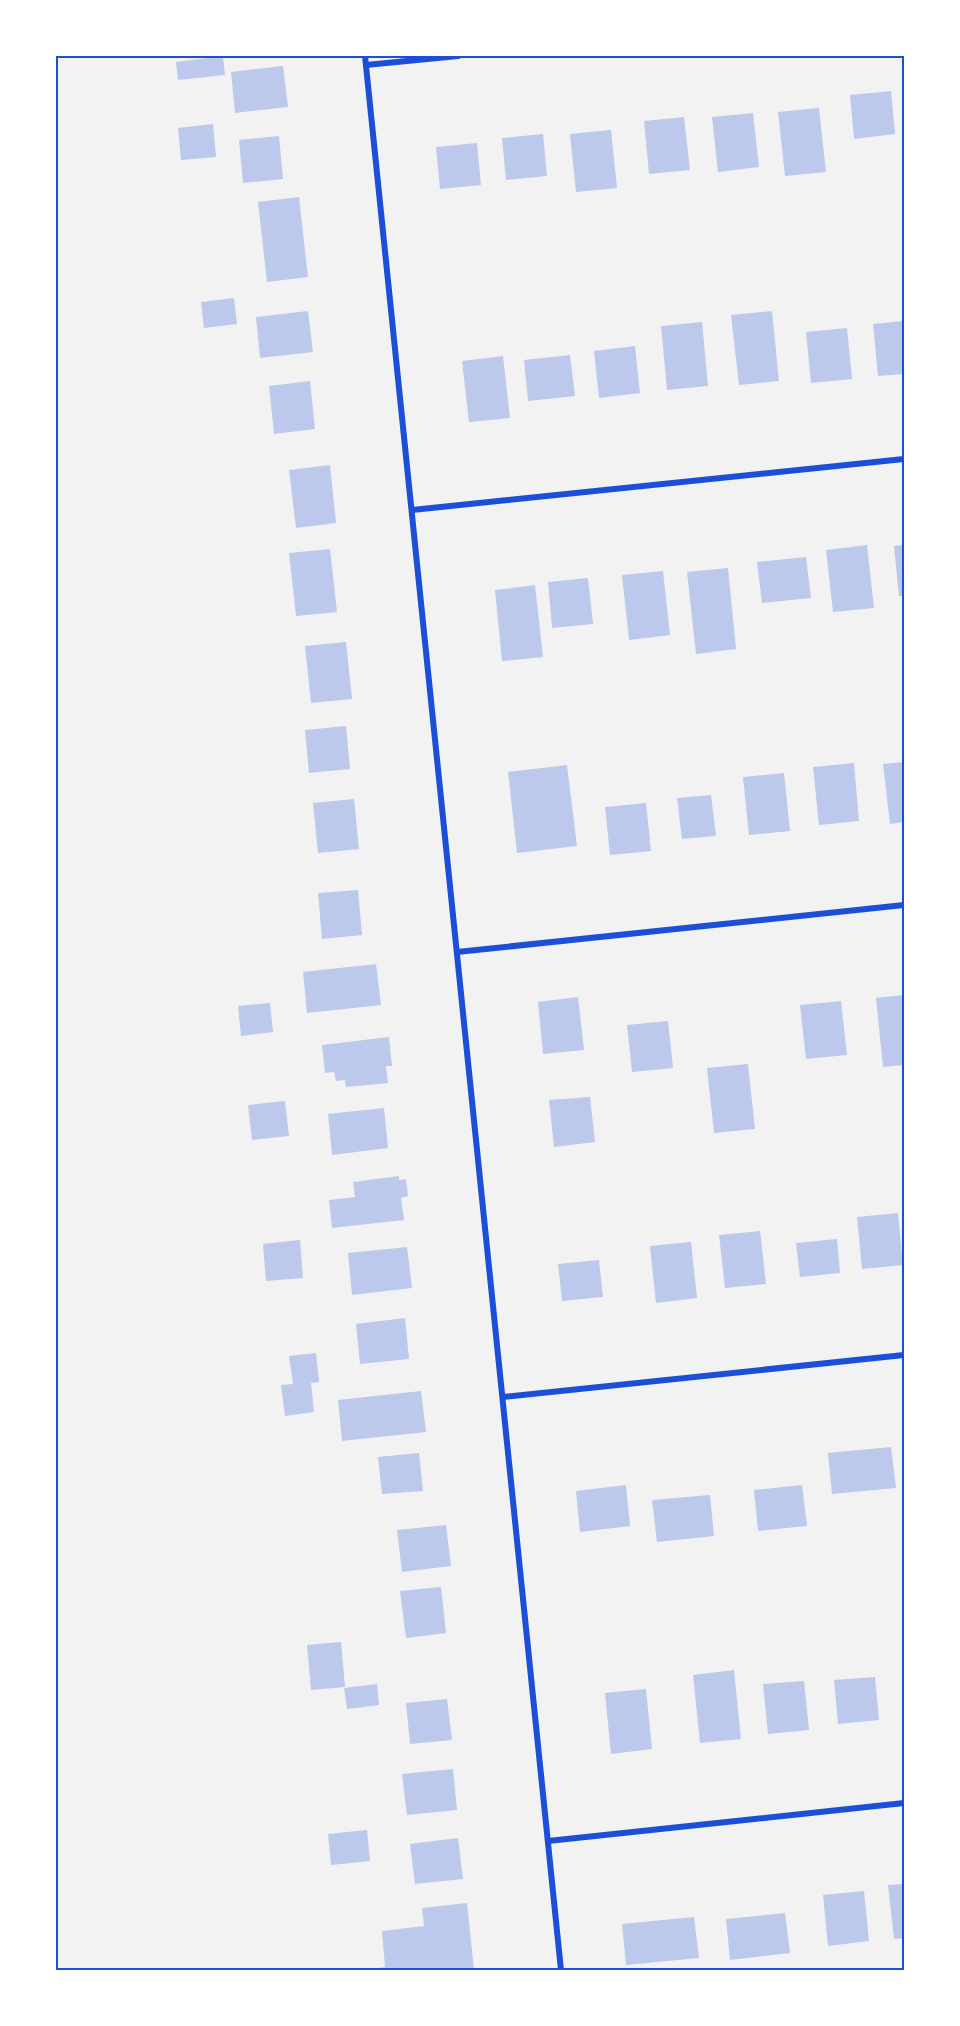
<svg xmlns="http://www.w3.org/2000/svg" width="960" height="2026" font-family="'Open Sans',sans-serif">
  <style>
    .building { fill: #bdc9ec }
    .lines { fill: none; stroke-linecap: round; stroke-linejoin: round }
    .minor { stroke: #1d4ed8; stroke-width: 6 }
    .neatline { fill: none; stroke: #1d4ed8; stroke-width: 2 }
  </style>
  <rect width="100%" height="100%" fill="#f2f2f2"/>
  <!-- building -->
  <g class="building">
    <path d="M223,56l2,19 -47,5 -2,-18z"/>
    <path d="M283,66l5,41 -53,6 -4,-41z"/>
    <path d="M891,91l4,43 -41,5 -4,-44z"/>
    <path d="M819,108l7,64 -41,4 -7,-64z"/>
    <path d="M753,113l6,54 -41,5 -6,-55z"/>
    <path d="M684,117l6,53 -41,4 -5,-53z"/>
    <path d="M213,124l3,33 -35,3 -3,-32z"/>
    <path d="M611,130l6,58 -41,4 -6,-58z"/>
    <path d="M543,134l4,42 -41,4 -4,-42z"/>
    <path d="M279,136l4,43 -40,4 -4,-43z"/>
    <path d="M477,143l4,42 -41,4 -4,-42z"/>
    <path d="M299,197l9,80 -41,5 -9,-80z"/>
    <path d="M234,298l3,26 -33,4 -3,-26z"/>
    <path d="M308,311l5,41 -53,6 -4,-41z"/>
    <path d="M772,311l7,70 -40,4 -8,-70z"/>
    <path d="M904,321v53l-26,2 -5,-52z"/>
    <path d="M702,322l6,64 -41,4 -6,-64z"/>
    <path d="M847,328l5,51 -41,4 -5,-51z"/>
    <path d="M635,346l5,47 -41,5 -5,-47z"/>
    <path d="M570,355l5,41 -47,5 -4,-41z"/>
    <path d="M503,356l7,62 -41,4 -7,-61z"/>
    <path d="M310,381l5,48 -41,5 -5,-48z"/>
    <path d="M330,465l6,58 -40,5 -7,-58z"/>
    <path d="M867,545l7,63 -41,4 -7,-62z"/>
    <path d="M904,545v51h-5l-5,-50z"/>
    <path d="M330,549l7,63 -41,4 -7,-63z"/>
    <path d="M806,557l5,41 -49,5 -5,-41z"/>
    <path d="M728,568l8,81 -40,5 -9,-82z"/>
    <path d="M663,571l7,64 -41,5 -7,-65z"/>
    <path d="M588,578l5,46 -41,4 -4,-46z"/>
    <path d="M535,585l8,72 -41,4 -7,-71z"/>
    <path d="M346,642l6,57 -41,4 -6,-57z"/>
    <path d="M346,726l4,43 -41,4 -4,-43z"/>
    <path d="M904,762v60l-14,2 -7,-60z"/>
    <path d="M854,763l5,58 -40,4 -6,-58z"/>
    <path d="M567,765l10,81 -60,7 -9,-81z"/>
    <path d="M784,773l6,58 -41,4 -6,-58z"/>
    <path d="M711,795l5,41 -34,3 -5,-41z"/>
    <path d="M354,799l5,50 -41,4 -5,-50z"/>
    <path d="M646,803l5,48 -41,4 -5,-48z"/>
    <path d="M358,890l4,45 -40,4 -4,-46z"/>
    <path d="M376,964l5,41 -74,8 -4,-41z"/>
    <path d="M904,995v70l-21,2 -7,-69z"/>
    <path d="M578,997l6,53 -41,4 -5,-52z"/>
    <path d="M841,1001l6,54 -41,4 -6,-54z"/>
    <path d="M270,1003l3,29 -32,4 -3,-30z"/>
    <path d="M668,1021l5,47 -41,4 -5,-47z"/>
    <path d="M389,1037l3,29h-6l2,17 -42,4 -1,-7 -9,1 -2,-9 -9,1 -3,-28z"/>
    <path d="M748,1064l7,65 -41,4 -7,-65z"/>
    <path d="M590,1097l5,45 -41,5 -5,-47z"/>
    <path d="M285,1101l4,35 -37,4 -4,-35z"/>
    <path d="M384,1108l4,40 -56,7 -4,-41z"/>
    <path d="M399,1176v4l7,-1 2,17 -7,2 3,22 -72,8 -3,-28 26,-3 -2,-15z"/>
    <path d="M898,1213l5,52 -41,4 -5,-52z"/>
    <path d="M760,1231l6,53 -41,4 -6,-53z"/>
    <path d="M837,1239l3,34 -40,4 -4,-34z"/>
    <path d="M300,1240l3,38 -37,3 -3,-37z"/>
    <path d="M691,1242l6,56 -41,5 -6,-57z"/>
    <path d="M407,1247l5,41 -60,7 -4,-42z"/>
    <path d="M599,1260l4,37 -41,4 -4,-37z"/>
    <path d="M405,1318l4,41 -49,5 -4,-40z"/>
    <path d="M316,1353l3,29 -8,1 3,29 -29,4 -4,-31 12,-1 -4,-28z"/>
    <path d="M421,1391l5,41 -84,9 -4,-41z"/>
    <path d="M891,1447l5,41 -64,6 -4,-41z"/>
    <path d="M419,1453l4,38 -41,3 -4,-37z"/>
    <path d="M626,1485l4,41 -50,6 -4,-41z"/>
    <path d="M802,1485l5,41 -49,5 -4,-41z"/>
    <path d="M710,1495l4,41 -57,6 -5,-42z"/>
    <path d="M446,1525l5,41 -49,6 -5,-42z"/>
    <path d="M441,1587l5,46 -40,5 -6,-47z"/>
    <path d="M341,1642l4,45 -34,3 -4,-45z"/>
    <path d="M734,1670l7,69 -41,4 -7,-68z"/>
    <path d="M875,1677l4,43 -41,4 -4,-44z"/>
    <path d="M804,1681l5,49 -41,4 -5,-50z"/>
    <path d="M377,1684l2,21 -32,4 -3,-21z"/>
    <path d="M646,1689l6,60 -41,5 -6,-61z"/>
    <path d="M447,1699l5,41 -42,4 -4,-41z"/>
    <path d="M453,1769l4,41 -50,5 -5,-41z"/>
    <path d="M367,1830l3,31 -39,4 -3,-31z"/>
    <path d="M458,1838l5,41 -48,5 -5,-40z"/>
    <path d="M904,1884v54l-10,1 -6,-54z"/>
    <path d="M864,1891l5,50 -41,5 -5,-51z"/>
    <path d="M467,1903l7,67h-103l-1,-1 15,-2 -3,-36 42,-5 -2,-18z"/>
    <path d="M785,1913l5,40 -60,7 -4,-41z"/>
    <path d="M694,1917l5,41 -73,7 -4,-41z"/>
  </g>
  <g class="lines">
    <!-- minor -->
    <g class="minor">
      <path d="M365,56l196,1914"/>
      <path d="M366,65l92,-9"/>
      <path d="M412,510l492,-51"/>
      <path d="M457,952l447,-47"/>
      <path d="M503,1397l401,-42"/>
      <path d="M548,1841l356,-38"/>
    </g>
  </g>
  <!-- border -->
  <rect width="960" height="2026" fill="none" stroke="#ffffff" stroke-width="114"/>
  <rect x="57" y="57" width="846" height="1912" class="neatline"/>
</svg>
